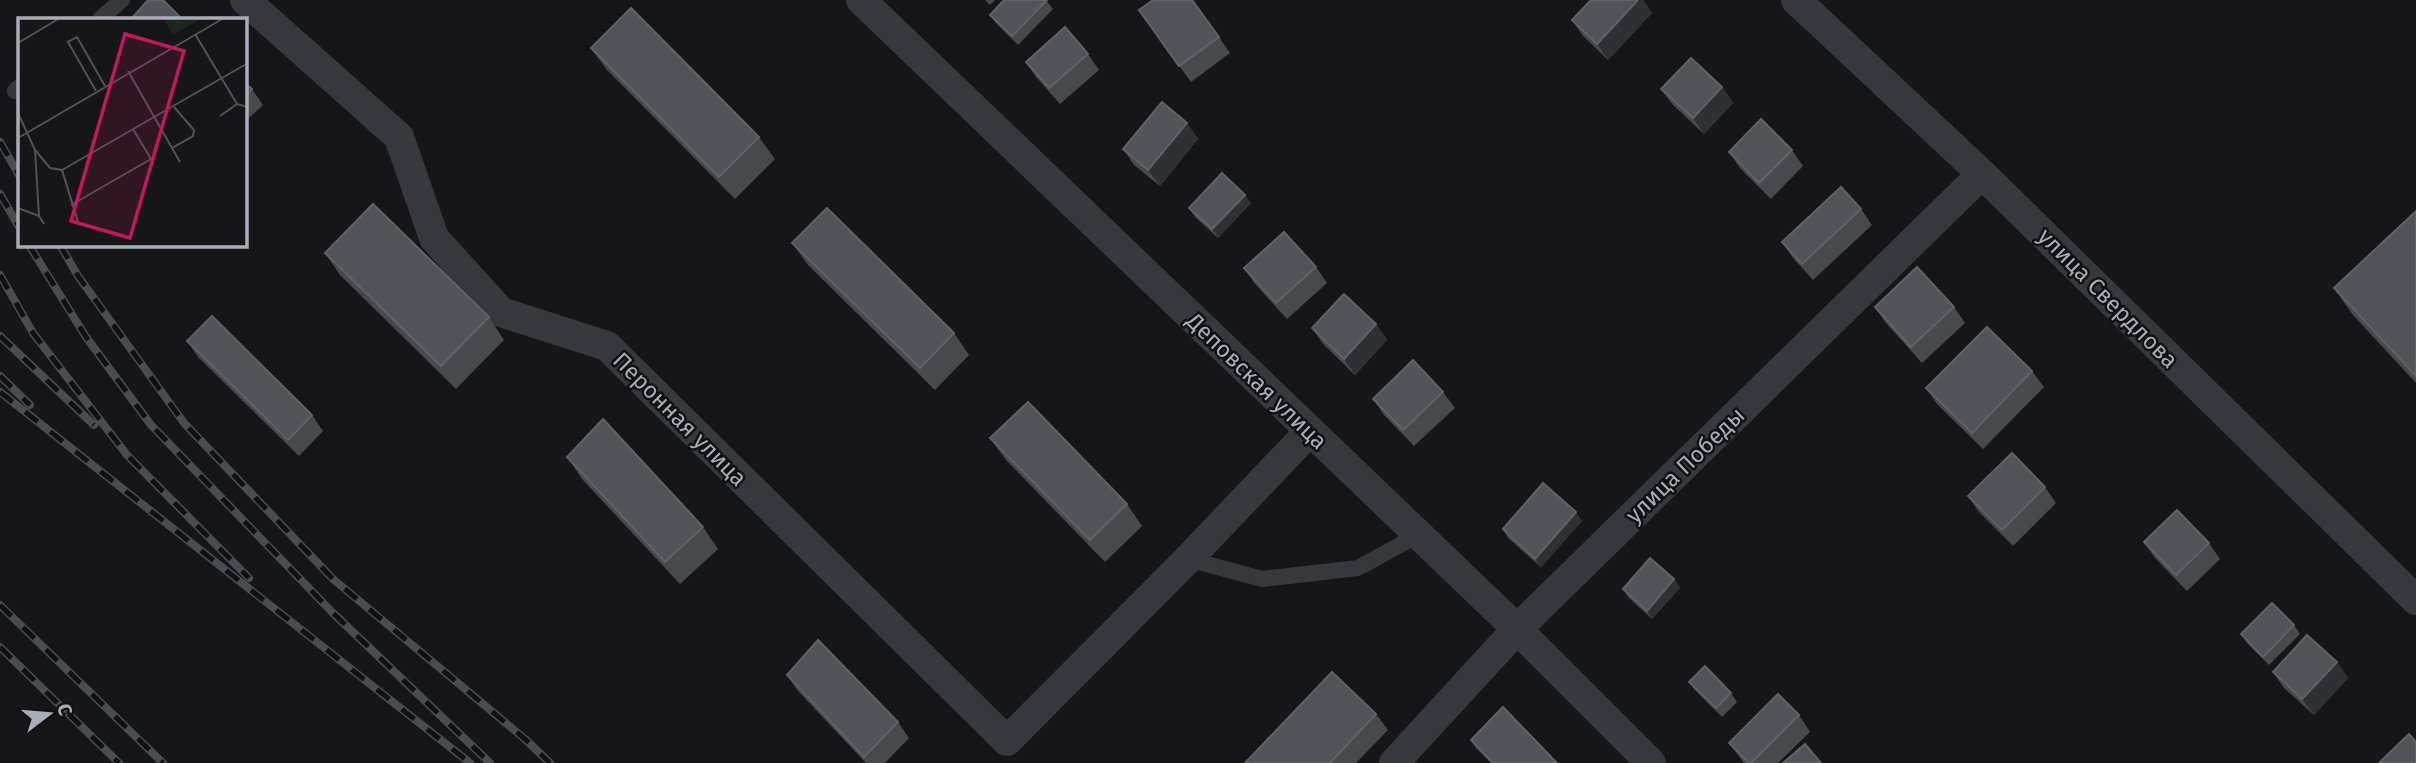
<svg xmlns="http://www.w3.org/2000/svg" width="2416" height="763" font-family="'Fira Sans',sans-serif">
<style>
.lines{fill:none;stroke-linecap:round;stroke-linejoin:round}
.service{stroke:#37383d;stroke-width:16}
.minor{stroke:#37383d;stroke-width:30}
.rail-casing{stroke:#4a4c52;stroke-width:8}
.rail{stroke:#111113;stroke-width:5;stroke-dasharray:16;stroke-linecap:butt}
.wall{fill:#47494d}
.shaded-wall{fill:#2f3033}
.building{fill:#525359;stroke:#5f6168;stroke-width:2}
.labels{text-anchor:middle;stroke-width:5;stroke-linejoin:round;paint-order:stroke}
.street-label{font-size:23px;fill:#a8adb8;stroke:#111113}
.inset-road{fill:none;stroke:#505258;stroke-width:2}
.view{fill:#c2185b;fill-opacity:0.15;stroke:#c2185b;stroke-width:3.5}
.inset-edge{fill:none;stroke:#a8adb8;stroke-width:3.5}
</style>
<rect width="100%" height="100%" fill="#161618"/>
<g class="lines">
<!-- service -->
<path class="service" d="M100 19 122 0
M15 91 19 87
M1188 559 1262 579 1358 568 1418 535"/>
<!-- minor -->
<path class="minor" d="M245 0 399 137 434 238 501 312 607 346 1007 741 1188 559 1309 432
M861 0 1517 629 1651 763
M1796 0 1982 174 2416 600
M1394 763 1517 629 1982 174"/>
<defs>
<path id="rail" d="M0 142 19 175
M0 194 19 227
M29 245 86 337 151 425 333 613 490 763
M60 245 78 276 184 423 333 579 525 739 550 763
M0 275 33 333 127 455 249 578
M0 336 94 425
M0 376 30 405
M0 392 470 763
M0 605 163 763
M0 647 119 763"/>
</defs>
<!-- rail casing -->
<use href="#rail" class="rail-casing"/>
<!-- rail -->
<use href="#rail" class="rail"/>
</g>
<!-- wall -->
<path class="wall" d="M985 0H995L990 5Z
M1046 0 1053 9 1018 45 996 23 990 15Z
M1591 0H1643L1652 13 1608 60 1583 36 1572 20Z
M1139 10 1219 37 1230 53 1191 82Z
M591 48 759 137 775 159 735 199 607 70Z
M1088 54 1099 70 1060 104 1037 78 1026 62Z
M245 83 252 89 263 105 245 122Z
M1722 87 1733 103 1704 134 1673 105 1661 89Z
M1187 123 1198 139 1160 186 1134 165 1123 149Z
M1792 150 1803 166 1771 199 1740 168 1729 152Z
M1251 203 1218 238 1195 217 1189 208Z
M1861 209 1872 225 1813 280 1793 258 1782 242Z
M2416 211V383L2352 314 2334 288Z
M792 243 954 333 969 355 935 390 808 265Z
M325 253 489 317 504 340 456 389 340 275Z
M1316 267 1327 283 1287 319 1255 284 1244 268Z
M1875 307H1954L1965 323 1922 363 1886 323Z
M1376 324 1387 340 1355 375 1323 344 1312 328Z
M187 341 312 415 323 431 299 456 198 357Z
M2032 371 2044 387 1983 449 1937 404 1926 388Z
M1443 392 1455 408 1414 446 1384 415 1373 399Z
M990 438 1127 504 1142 526 1105 562 1006 460Z
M567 457 703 527 718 549 680 584 582 479Z
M2045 487 2056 503 2013 546 1979 512 1968 496Z
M1582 521 1541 567 1508 538 1503 529Z
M2144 542 2209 543 2220 559 2187 591 2155 558Z
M1674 579 1680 588 1652 619 1629 598 1623 589Z
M2294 625 2300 634 2269 665 2247 643 2241 634Z
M2337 662 2348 678 2314 715 2284 688 2273 672Z
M787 675 898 722 909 738 885 763H866L798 691Z
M1689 682 1731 693 1737 702 1722 717 1695 690Z
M1376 714 1388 730 1356 763H1245Z
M1799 715 1810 732 1778 763H1744L1729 743Z
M1471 740 1557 763H1491L1476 748Z"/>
<!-- shaded-wall -->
<path class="shaded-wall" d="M1638 0H1643L1652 13 1608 60 1597 44Z
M1722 87 1733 103 1704 134 1693 118Z
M1187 123 1198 139 1160 186 1148 170Z
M1245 195 1251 203 1218 238 1212 229Z
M1376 324 1387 340 1355 375 1344 359Z
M1576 512 1582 521 1541 567 1535 559Z
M1674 579 1680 588 1652 619 1647 611Z
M2337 662 2348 678 2314 715 2302 699Z"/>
<!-- building -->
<path class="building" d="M148 0H163L182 19H131Z
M1004 0H1047L1012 36 990 15Z
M1153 0H1192L1219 37 1179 66 1139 10Z
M1591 0H1638L1597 44 1572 20Z
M631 8 759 137 719 177 591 48Z
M1065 27 1088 54 1049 88 1026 62Z
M1691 58 1722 87 1693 118 1661 89Z
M245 83 252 89 245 96Z
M1162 102 1187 123 1148 170 1123 149Z
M1761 119 1792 150 1759 183 1729 152Z
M1222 173 1245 195 1212 229 1189 208Z
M1841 187 1861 209 1802 264 1782 242Z
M373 204 489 317 441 366 325 253Z
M827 208 954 333 920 368 792 243Z
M2416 211V376L2334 288Z
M1284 232 1316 267 1276 303 1244 268Z
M1917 267 1954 307 1911 347 1875 307Z
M1344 294 1376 324 1344 359 1312 328Z
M212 316 312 415 288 440 187 341Z
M1987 327 2032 371 1972 433 1926 388Z
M1413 360 1443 392 1403 430 1373 399Z
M1028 402 1127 504 1090 540 990 438Z
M603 419 703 527 665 562 567 457Z
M2012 453 2045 487 2002 530 1968 496Z
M1543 483 1576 512 1535 559 1503 529Z
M2177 510 2209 543 2176 575 2144 542Z
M1650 558 1674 579 1647 611 1623 589Z
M2272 603 2294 625 2263 657 2241 634Z
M2307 635 2337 662 2302 699 2273 672Z
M818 640 898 722 864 757 787 675Z
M1705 666 1731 693 1716 708 1689 682Z
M1332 672 1376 714 1330 763H1245Z
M1778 694 1799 715 1751 763H1749L1729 743Z
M1503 707 1557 763H1493L1471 740Z
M2409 734 2416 742V763H2379Z
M1805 744 1821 763H1783Z"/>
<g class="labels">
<!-- street labels -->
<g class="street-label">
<text transform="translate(2108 298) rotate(45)" y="8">улица Свердлова</text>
<text transform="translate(1257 381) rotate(44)" y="8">Деповская улица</text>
<text transform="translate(680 419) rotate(45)" y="8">Перонная улица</text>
<text transform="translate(1685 465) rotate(-44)" y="8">улица Победы</text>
</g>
</g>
<!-- overview -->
<g transform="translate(18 18)">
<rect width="229" height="229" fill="#161618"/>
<path d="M146 0H180L181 2 155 17Z" fill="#1e261f"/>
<path class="inset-road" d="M177 16 219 86M0 25 42 0M110 53 162 144M78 73 50 24 59 19 87 68M0 95 17 132 32 150 44 152 60 204M202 98 219 86 230 89M0 120 206 0M154 130 175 118 176 112 156 89M17 132 21 198 26 206M44 152 230 45M53 187 133 141 115 111M0 190 21 198"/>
<path class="view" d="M107 16 166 33 112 220 53 203Z"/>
<rect width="229" height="229" class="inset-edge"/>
</g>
<!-- north arrow -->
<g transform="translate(49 714) rotate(74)" stroke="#111113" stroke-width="5" paint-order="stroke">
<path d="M0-5L12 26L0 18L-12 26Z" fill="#a8adb8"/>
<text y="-10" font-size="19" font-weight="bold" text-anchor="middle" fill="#a8adb8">С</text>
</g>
</svg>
